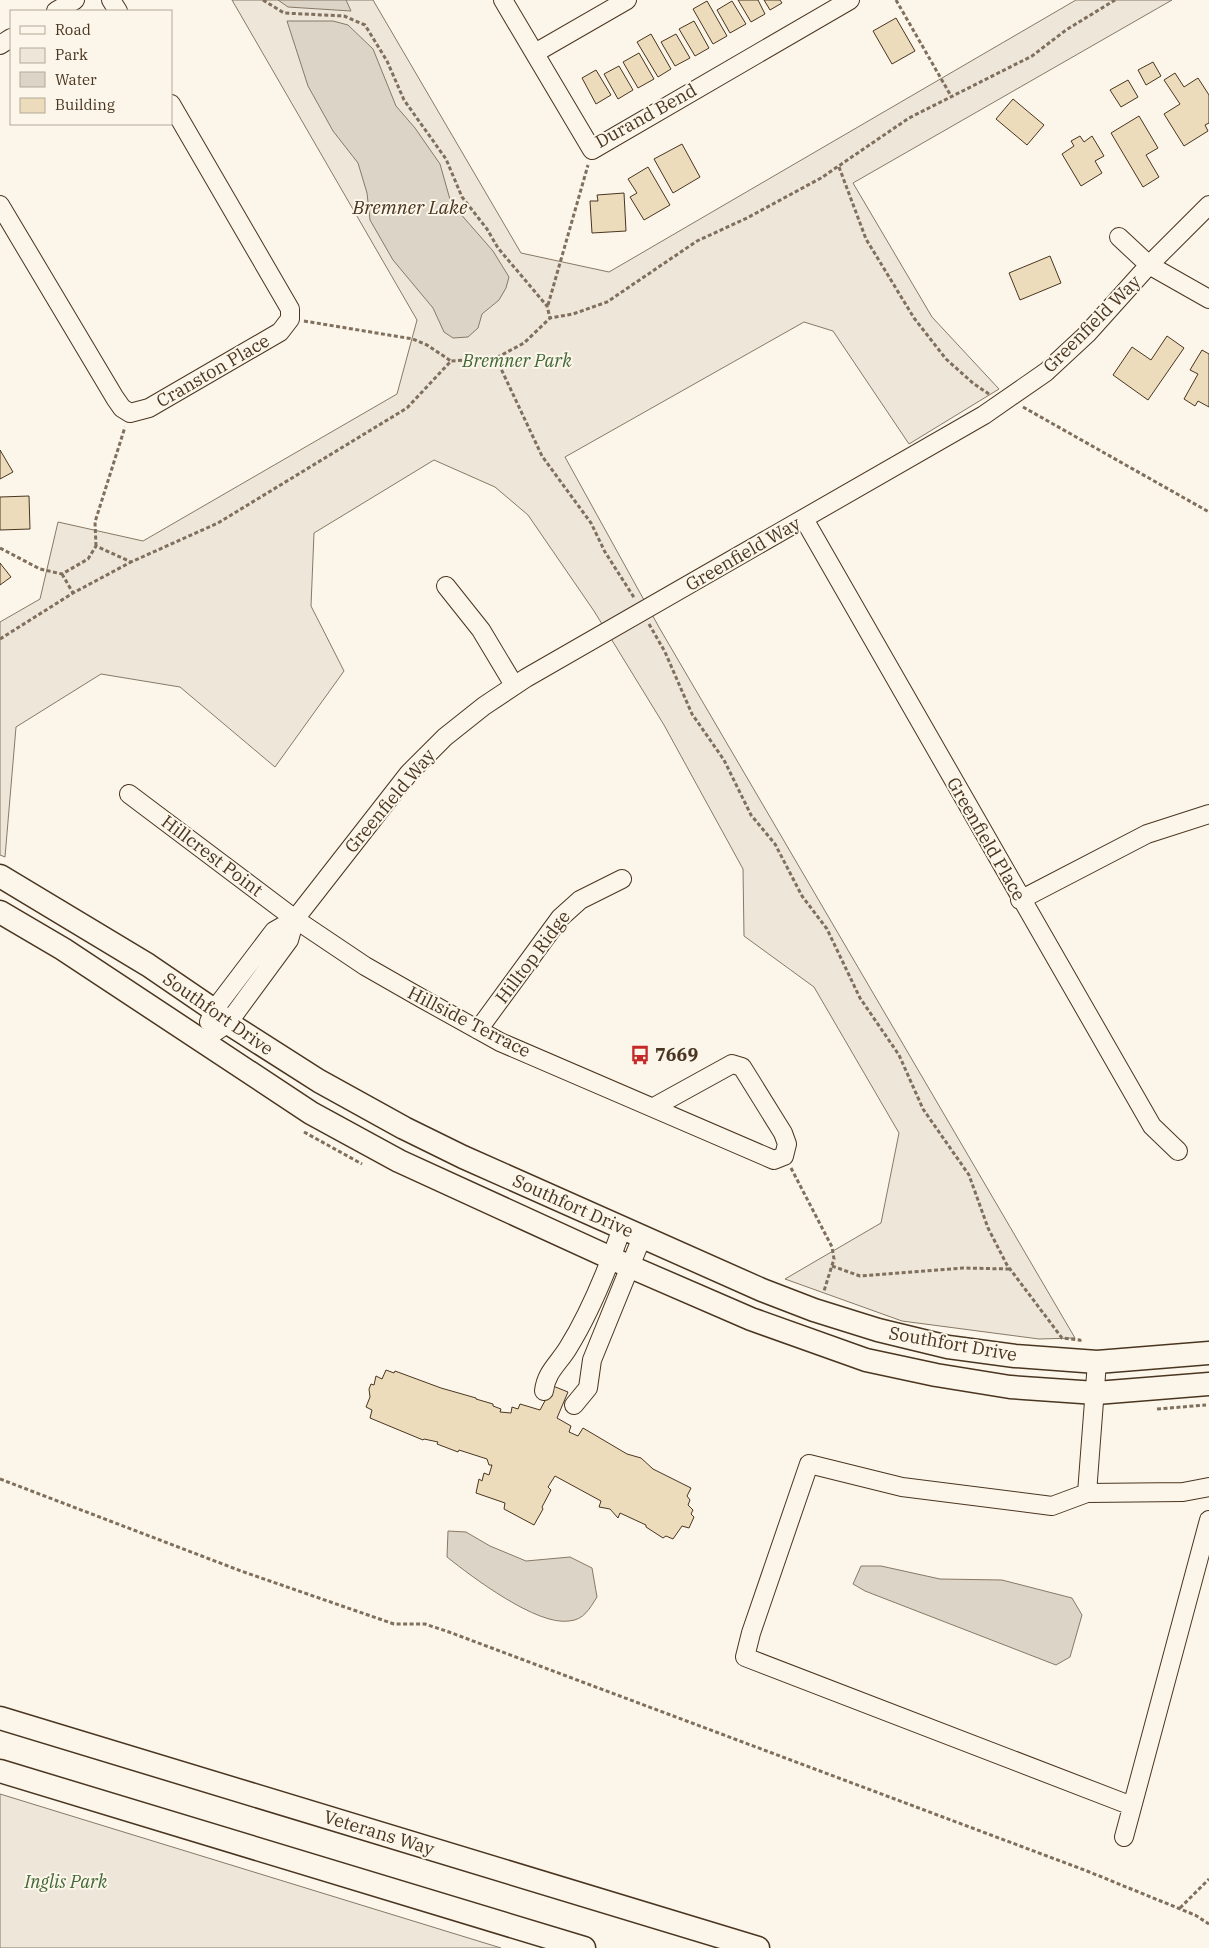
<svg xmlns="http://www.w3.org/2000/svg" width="1209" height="1948" font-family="'IBM Plex Serif',serif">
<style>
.green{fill:#ede6d9;stroke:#887966}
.water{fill:#dcd4c6;stroke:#887966}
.building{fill:#ecdcbc;stroke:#4a3520}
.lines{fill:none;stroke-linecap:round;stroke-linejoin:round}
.minor-casing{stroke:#4a3520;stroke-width:20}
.major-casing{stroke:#4a3520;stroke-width:25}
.path{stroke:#7f6f5c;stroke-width:3;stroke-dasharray:4 2.5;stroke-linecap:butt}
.minor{stroke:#fbf6e9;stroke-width:18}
.major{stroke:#fbf6e9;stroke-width:22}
.labels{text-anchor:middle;stroke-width:4;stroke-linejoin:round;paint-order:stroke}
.street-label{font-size:18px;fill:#4a3520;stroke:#fbf6e9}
.park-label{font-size:18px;font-style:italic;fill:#436837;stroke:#fbf6e9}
.poi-label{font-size:18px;font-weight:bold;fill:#4a3520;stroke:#fbf6e9;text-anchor:start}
.water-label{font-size:19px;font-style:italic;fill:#4a3520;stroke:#fbf6e9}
</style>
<rect width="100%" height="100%" fill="#fbf6e9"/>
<!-- green -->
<path class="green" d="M232 0H373L521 253 609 272 1076 0H1172L853 183 932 317 999 389 909 444 833 331 804 322 565 457 660 629 1075 1338 1039 1339 902 1321 785 1279 881 1223 899 1133 814 987 744 936 743 869 664 725 594 611 528 515 495 487 434 460 314 533 311 606 344 671 275 767 180 687 101 674 16 727 5 857 0 855V622L40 599 58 522 143 541 397 394 417 320Z
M0 1794 501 1948H0Z"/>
<!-- water -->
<path class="water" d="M278 0H346L351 11 288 7Z
M287 21H333L348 25 373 49 396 106 415 128 440 164 451 203 493 251 509 277 506 288 499 300 482 314 478 328 468 337 453 338 444 332 433 308 393 260 370 220 367 193 358 163 333 131 308 86Z
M448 1531 466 1532 490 1546 526 1561 570 1557 592 1568 597 1597C590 1608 584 1620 569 1621 537 1626 472 1577 447 1557Z
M861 1566H881L940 1579 1002 1580 1072 1598 1082 1615 1070 1657 1056 1665 865 1591 853 1584Z"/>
<!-- building -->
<path class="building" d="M738 0H758L765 14 751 22Z
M764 0H780L782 3 770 10Z
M707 1 727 36 713 44 693 9Z
M732 1 746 24 730 33 717 10Z
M896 18 915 51 892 64 873 31Z
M694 21 709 48 695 56 679 29Z
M651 34 671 69 658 77 637 42Z
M676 34 690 58 675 66 661 42Z
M639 53 654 79 638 88 623 62Z
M1153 62 1161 76 1146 85 1138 70Z
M619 66 633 90 618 99 604 74Z
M596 70 611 95 596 104 582 78Z
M1175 73 1184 87 1198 78 1209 95V123L1205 125 1208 131 1184 146 1164 114 1180 104 1164 80Z
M1128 80 1138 97 1121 107 1110 90Z
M1013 99 1044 125 1027 145 996 119Z
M1139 116 1158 148 1146 155 1159 177 1143 187 1111 133Z
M1080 136 1084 142 1092 136 1104 156 1095 161 1102 173 1081 186 1062 154 1074 146 1071 141Z
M682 144 700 177 673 193 654 159Z
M648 167 670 205 644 220 630 197 637 193 628 179Z
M624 193 626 231 592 233 590 201H598L597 195Z
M1050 256 1061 283 1020 300 1009 273Z
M1167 336 1184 348 1148 400 1113 375 1132 347 1151 360Z
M1202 350 1209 354V407L1198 401 1195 406 1184 399 1198 374 1190 370Z
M0 450 13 472 0 479Z
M29 496 30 529 0 530V497Z
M0 563 11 577 0 585Z
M386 1370 394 1373 395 1371 441 1388 476 1398V1399L493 1404V1406L501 1409 500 1412 511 1413 512 1407 518 1409 520 1404 540 1410 553 1386 568 1392 557 1418 571 1426 569 1432 578 1436 583 1428 627 1454 641 1458 653 1469 691 1488 687 1496 690 1500 688 1505 693 1510 691 1514 694 1517 689 1528 682 1526 673 1539 666 1536 663 1538 646 1527V1525L620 1513 618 1518 610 1509 599 1507 601 1501 555 1476 548 1487 551 1490 542 1507 543 1509 534 1525 504 1509 505 1503 476 1493 479 1479 482 1481 484 1473 489 1475 492 1465H489L487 1459 459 1450 458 1452 437 1444 438 1442 424 1439 423 1440 370 1418 372 1410 366 1407 370 1397 369 1389 371 1384 374 1385 376 1376 382 1379Z"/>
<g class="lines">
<defs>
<path id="minor" d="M111 0 118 11
M503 0 592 150 850 0
M56 11 75 0
M0 45 11 38
M535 53 627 0
M0 205 115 398 122 408 130 413 149 408 280 332 290 319V309L171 104
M1119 237 1149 265 1209 299
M804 519 1152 1126 1178 1151
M446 586 481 630 514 685
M129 794 295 919 365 966 421 998 500 1042 774 1160 784 1156 787 1144 783 1133 742 1067 732 1064 654 1107
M1020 900 1147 834 1209 814
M209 1022 214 1010 274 931 295 919
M478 1030 560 918 580 900 622 879
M202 1041 228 1023 289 940 295 919 409 773 445 737 484 706 526 678 984 415 1046 372 1087 334 1149 265 1209 205
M544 1391C546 1372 559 1363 568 1348 591 1311 608 1268 622 1228
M574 1405 588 1388 592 1360 642 1237
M1087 1493 1097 1362
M1132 1806 745 1657 751 1633 809 1464 902 1487 1052 1506 1087 1493 1183 1492 1209 1487
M1124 1837 1209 1520"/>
<path id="major" d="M0 876 148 965 214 1010 228 1023 319 1081 404 1128 463 1157 762 1290 814 1310 878 1330 948 1347 1015 1356 1097 1362 1209 1353
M0 912 63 949 311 1113 399 1161 624 1264 751 1319 866 1360 936 1375 1010 1387 1096 1393 1209 1384
M0 1718 758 1948
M0 1771 584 1948"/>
</defs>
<!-- minor casing -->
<use href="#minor" class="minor-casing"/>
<!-- major casing -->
<use href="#major" class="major-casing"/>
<!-- path -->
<path class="path" d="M263 0 284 13 344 16 365 25 387 61 404 100 446 159 462 197 487 229 498 248 547 306 550 318
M896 0 951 96
M839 167 866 239 914 318 946 359 974 384 989 394
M548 305 588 165
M304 321 413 339 427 345 451 361
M496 358 542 456 591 523 605 552 635 599
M1023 407 1209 512
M96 546 95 522 125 427
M0 548 40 569 62 574 88 559 96 546 131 562 218 523 407 408 451 361 496 358 524 343 550 318 573 314 607 302 697 241 747 218 821 178 909 118 1032 56 1066 30 1115 0
M62 574 73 593
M649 624 665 652 692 714 724 760 751 815 775 844 802 896 827 929 860 998 899 1055 923 1109 969 1175 988 1228 1007 1265 1062 1338 1080 1340V1343
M0 639 73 593 131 562
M304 1132 362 1164
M791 1168 832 1247 834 1259 824 1291
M832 1266 860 1276 963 1268 1010 1269
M1157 1409 1206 1405
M0 1479 241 1571 394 1624H425L449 1632 1087 1871 1195 1915 1209 1924
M1180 1908 1209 1879"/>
<!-- minor -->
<use href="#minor" class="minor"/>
<!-- major -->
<use href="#major" class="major"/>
</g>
<!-- icons -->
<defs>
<symbol id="bus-bare" viewBox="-9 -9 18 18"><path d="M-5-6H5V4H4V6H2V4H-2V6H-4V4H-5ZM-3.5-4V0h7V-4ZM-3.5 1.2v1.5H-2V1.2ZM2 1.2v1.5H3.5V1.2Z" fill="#c62828" stroke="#fbf6e9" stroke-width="2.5" paint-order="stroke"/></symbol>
</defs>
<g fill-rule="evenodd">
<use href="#bus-bare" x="626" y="1041" width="28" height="28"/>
</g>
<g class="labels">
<!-- street labels -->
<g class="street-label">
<text transform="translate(646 116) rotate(-29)" y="6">Durand Bend</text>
<text transform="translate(1092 324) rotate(-45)" y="6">Greenfield Way</text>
<text transform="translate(213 371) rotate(-30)" y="6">Cranston Place</text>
<text transform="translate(743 554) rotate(-30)" y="6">Greenfield Way</text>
<text transform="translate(390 801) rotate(-50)" y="6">Greenfield Way</text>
<text transform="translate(986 839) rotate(60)" y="6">Greenfield Place</text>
<text transform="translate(212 856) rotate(37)" y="6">Hillcrest Point</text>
<text transform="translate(533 957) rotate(-53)" y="6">Hilltop Ridge</text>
<text transform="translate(218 1014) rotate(35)" y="6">Southfort Drive</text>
<text transform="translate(469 1022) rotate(27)" y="6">Hillside Terrace</text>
<text transform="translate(573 1206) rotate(24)" y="6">Southfort Drive</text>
<text transform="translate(953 1344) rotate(10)" y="6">Southfort Drive</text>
<text transform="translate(379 1833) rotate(17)" y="6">Veterans Way</text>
</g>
<!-- park labels -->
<g class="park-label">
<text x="517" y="367">Bremner Park</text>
<text x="66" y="1888">Inglis Park</text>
</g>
<!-- poi labels -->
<g class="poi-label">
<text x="655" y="1061">7669</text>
</g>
<!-- water labels -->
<g class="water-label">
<text x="410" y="214">Bremner Lake</text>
</g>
</g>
<!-- legend -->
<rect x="10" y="10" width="162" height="115" fill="#fbf6e9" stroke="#b4a999"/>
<rect x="20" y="26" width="25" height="8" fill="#fbf6e9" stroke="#b4a999"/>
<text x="55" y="35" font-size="15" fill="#4a3520">Road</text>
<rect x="20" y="48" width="25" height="15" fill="#ede6d9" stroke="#b4a999"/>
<text x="55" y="60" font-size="15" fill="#4a3520">Park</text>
<rect x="20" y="72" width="25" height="15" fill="#dcd4c6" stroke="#b4a999"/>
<text x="55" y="85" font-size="15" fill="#4a3520">Water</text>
<rect x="20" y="98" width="25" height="15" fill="#ecdcbc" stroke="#b4a999"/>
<text x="55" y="110" font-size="15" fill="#4a3520">Building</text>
</svg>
